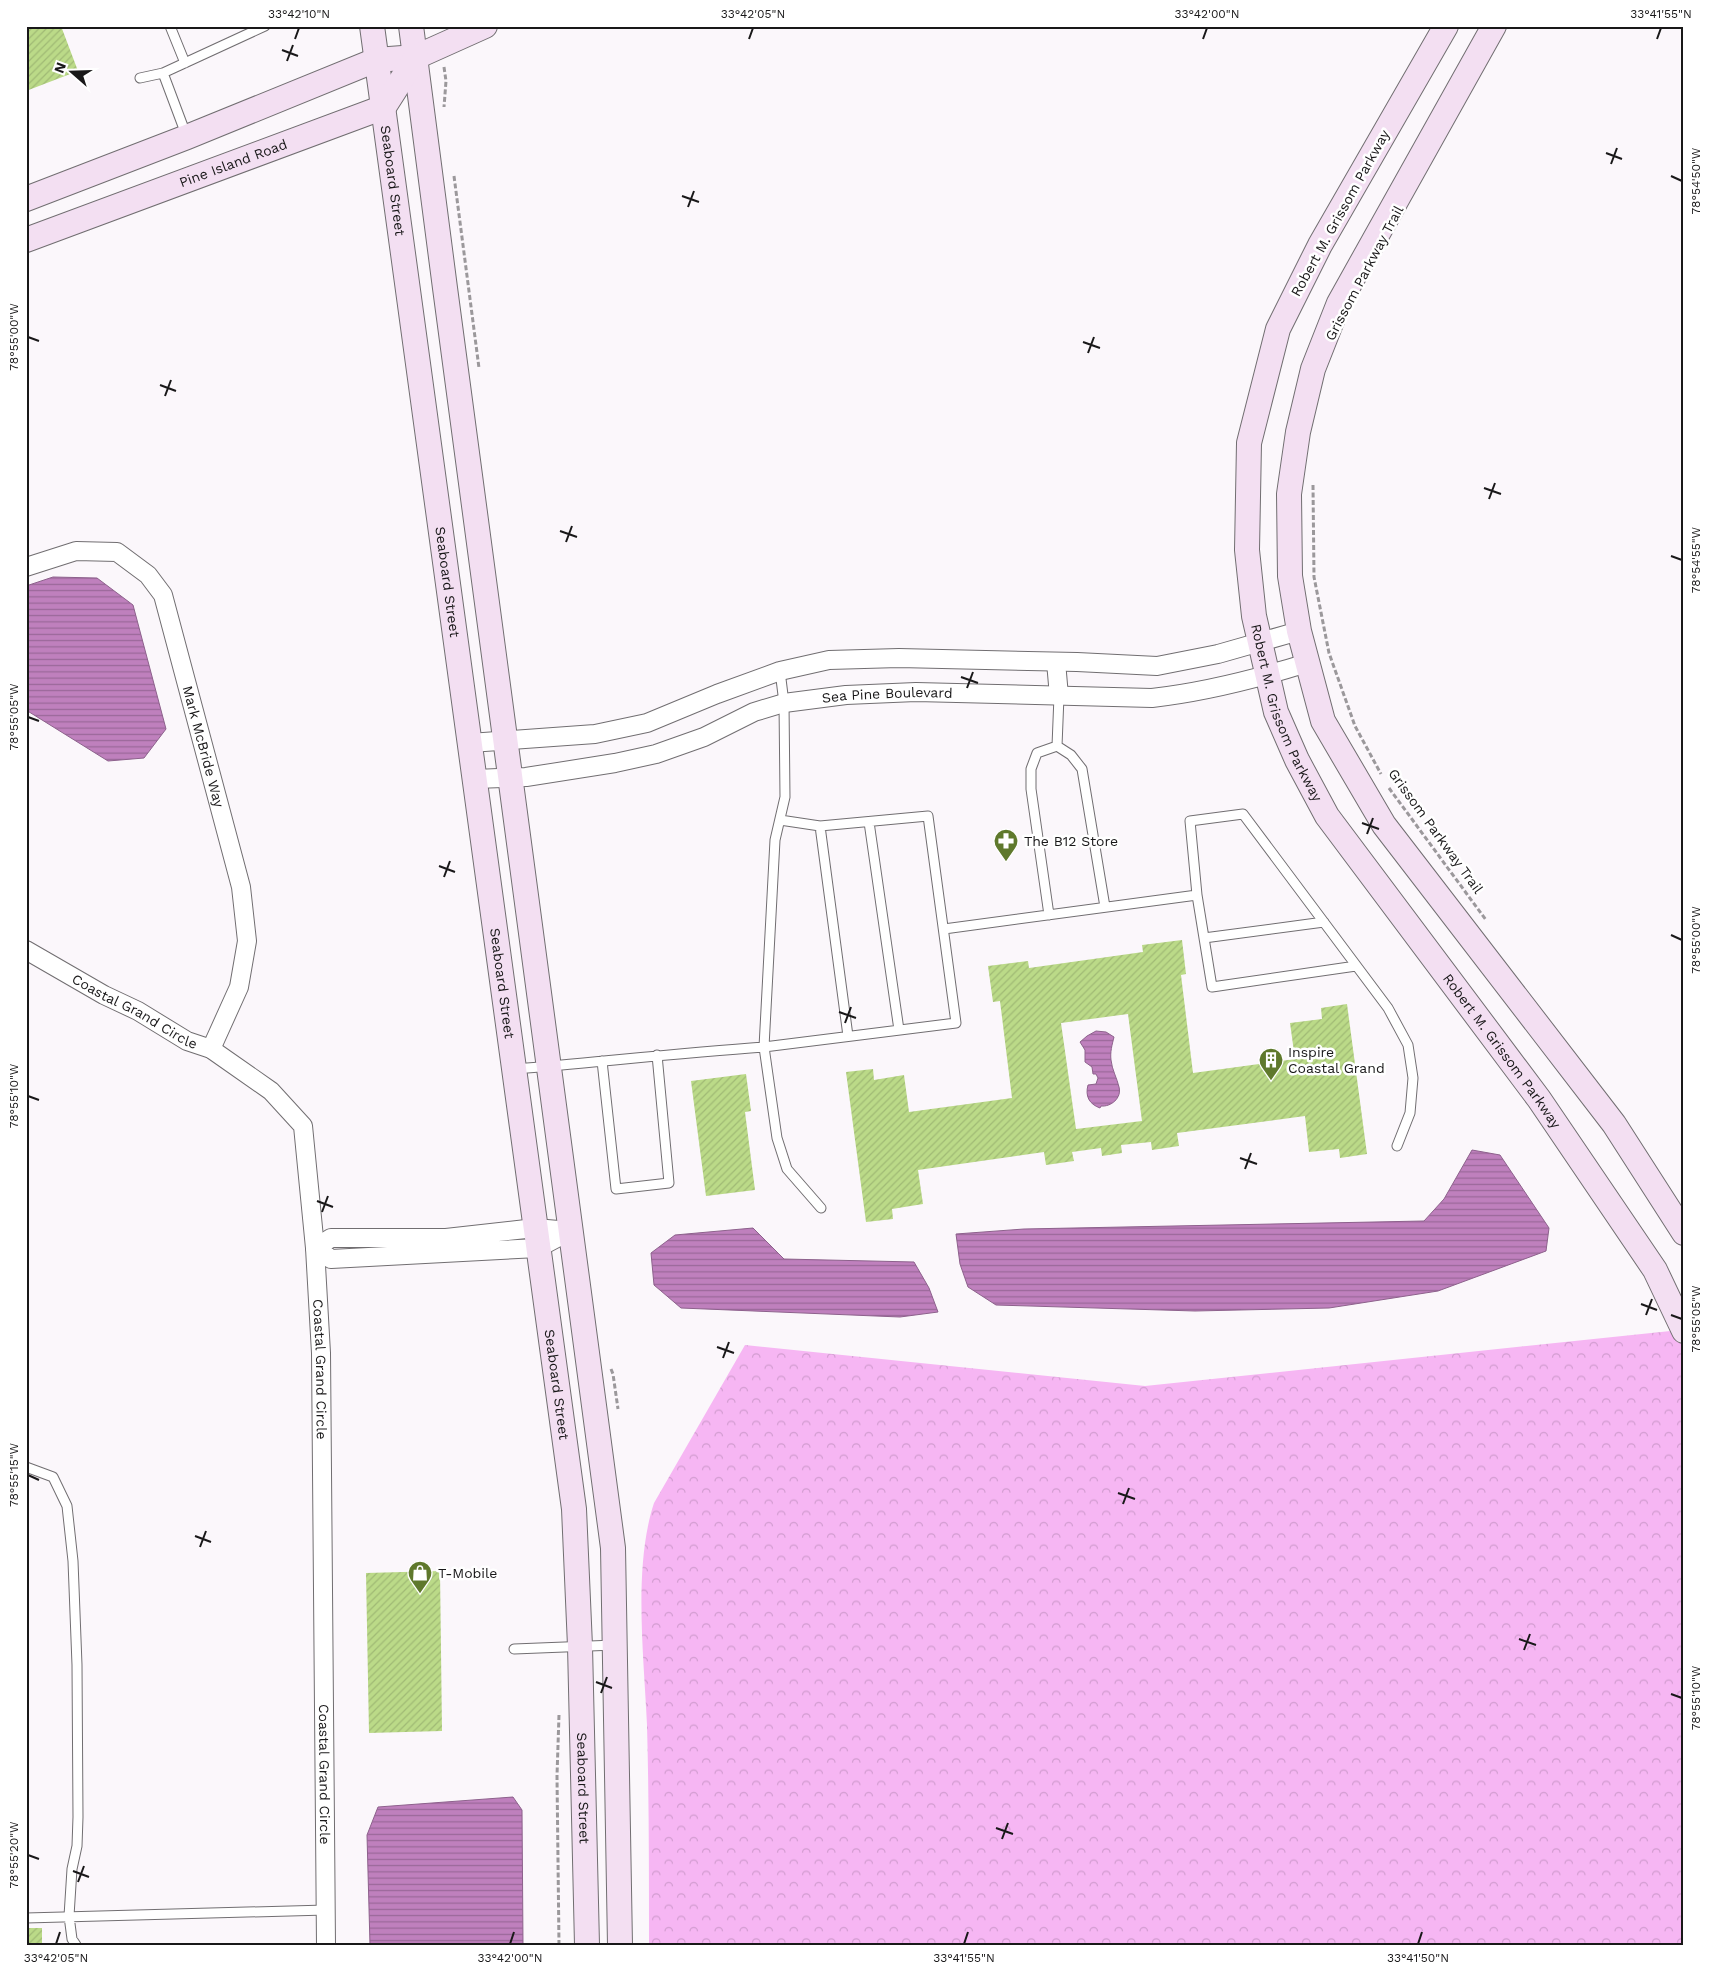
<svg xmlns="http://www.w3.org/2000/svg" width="1710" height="1971" font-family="'Work Sans',sans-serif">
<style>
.forest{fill:url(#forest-crowns)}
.water{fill:url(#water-rules);stroke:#8d618c}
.building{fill:url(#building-hatch);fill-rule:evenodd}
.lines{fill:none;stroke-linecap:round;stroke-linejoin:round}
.lane-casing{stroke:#716e71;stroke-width:11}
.street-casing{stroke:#716e71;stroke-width:20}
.secondary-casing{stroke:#716e71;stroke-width:26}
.path{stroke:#9b989b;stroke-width:3;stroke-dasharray:5 2.5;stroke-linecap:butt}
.lane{stroke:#fff;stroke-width:9}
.street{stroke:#fff;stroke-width:18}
.secondary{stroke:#f3dff2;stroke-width:24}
.ticks{fill:none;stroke:#191819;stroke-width:2}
.labels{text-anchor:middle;stroke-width:5;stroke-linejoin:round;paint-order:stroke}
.street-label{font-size:14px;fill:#191819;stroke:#fff}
.poi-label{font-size:14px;fill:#191819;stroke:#fff;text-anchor:start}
.neatline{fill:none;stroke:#191819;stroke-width:2}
.ticks-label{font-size:12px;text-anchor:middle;fill:#191819}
</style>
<defs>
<pattern id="forest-crowns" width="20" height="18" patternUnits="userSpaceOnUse" patternTransform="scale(1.25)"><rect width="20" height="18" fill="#f6b6f3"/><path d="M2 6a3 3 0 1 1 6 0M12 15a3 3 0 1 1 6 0" fill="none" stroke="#d29cd0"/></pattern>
<pattern id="water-rules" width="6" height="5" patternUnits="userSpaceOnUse" patternTransform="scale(1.25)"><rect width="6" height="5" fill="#bf80bd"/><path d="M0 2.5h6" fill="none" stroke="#9a6899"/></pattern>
<pattern id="building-hatch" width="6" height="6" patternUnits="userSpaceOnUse" patternTransform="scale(1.25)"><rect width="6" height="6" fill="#bbda88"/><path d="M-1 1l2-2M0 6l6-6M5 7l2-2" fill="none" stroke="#a0ba75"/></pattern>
</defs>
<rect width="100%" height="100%" fill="#fbf7fb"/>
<!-- forest -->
<path class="forest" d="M1680 1330 1684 1340V1945H649C649 1872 649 1798 647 1725 644 1657 633 1567 654 1503L745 1345 1145 1386Z"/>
<!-- water -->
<path class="water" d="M53 577 97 578 133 605 166 729 144 758 108 761 26 710V586Z
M1096 1031 1106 1032 1114 1037C1112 1045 1110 1052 1111 1060 1112 1070 1117 1078 1119 1087 1122 1098 1111 1107 1101 1106L1100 1108C1089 1104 1085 1096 1088 1085L1096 1084 1098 1078 1096 1074H1093L1092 1067 1085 1062V1050L1080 1042 1087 1036Z
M1472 1150 1500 1155 1549 1228 1546 1251 1438 1291 1329 1308 1195 1311 996 1305 968 1287 960 1264 956 1234 1024 1229 1424 1221 1444 1199Z
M753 1228 784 1259 914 1262 929 1288 938 1312 900 1317 681 1308 654 1285 651 1253 675 1235Z
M513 1797 522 1810 523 1945H370L367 1835 378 1807Z"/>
<!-- building -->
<path class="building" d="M26 26H61L78 71 26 91Z
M1182 940 1186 974 1181 975 1193 1073 1295 1059 1290 1023 1322 1019 1321 1008 1347 1004 1367 1154 1340 1158 1339 1149 1309 1152 1305 1116 1177 1133 1179 1146 1152 1150 1151 1142 1121 1145 1122 1153 1102 1156 1101 1148 1072 1152 1074 1161 1046 1165 1044 1152 918 1170 923 1204 892 1209 893 1219 866 1222 846 1072 873 1069 874 1080 904 1075 909 1112 1012 1098 1000 1001 993 1002 988 966 1028 961 1029 968 1143 952 1142 945ZM1128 1014 1142 1121 1076 1129 1061 1023Z
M746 1074 751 1111 745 1112 755 1190 706 1196 691 1081Z
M440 1571 442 1731 369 1733 366 1573Z
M26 1928H42V1945H26Z"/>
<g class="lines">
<defs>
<path id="lane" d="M170 26 185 63
M140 78 163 73
M187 137 163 73 265 26
M1057 746 1071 755 1082 769 1105 907
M1057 746 1059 696
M780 820 820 826
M869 822 899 1030
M1197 895 1212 987 1356 966
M1049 915 1031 789V769L1037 753 1057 746
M944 929 1197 895 1190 821 1243 814 1388 1008 1408 1045 1413 1078 1410 1113 1397 1146
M1204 938 1324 922
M602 1061 616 1189 669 1183 657 1055
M515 1069C598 1062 681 1053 764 1047L775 840 785 797 784 703 780 671
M821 1208 787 1169 777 1138 764 1047 956 1023 928 816 820 826 848 1036
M26 1467 53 1477 67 1506 73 1561 77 1665 78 1817 77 1846 72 1869 69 1916 72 1939 76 1945
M514 1649 615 1645
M26 1918 326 1910"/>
<g id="street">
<path id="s1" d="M26 567 76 551 117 552 148 575 163 595 241 887 247 941 239 987 211 1049"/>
<path d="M1056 662 1059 696"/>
<path d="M470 743 595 734 647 723 717 694 780 671 829 660 899 658 1077 662 1157 666 1218 654 1299 631"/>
<path id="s2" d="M475 779 526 777 615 763 656 754 704 737 754 712 784 703 846 695 916 692 1152 698C1205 692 1256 679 1307 663"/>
<path id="s3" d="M26 950 104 995 138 1011 187 1041 211 1049 271 1091 303 1126 315 1248 321 1353 326 1945"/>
<path d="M535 1228 570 1231 538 1248 331 1259 315 1248 331 1238H446Z"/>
</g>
<g id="secondary">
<path id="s4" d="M372 26 574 1509 580 1646 587 1945"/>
<path d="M411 26 445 288 613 1548 620 1945"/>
<path id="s5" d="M1446 26 1320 245 1278 329 1249 443 1247 550 1254 616 1276 712 1297 760 1327 816 1539 1099 1655 1270 1684 1331"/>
<path d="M1494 26 1339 303 1313 369 1298 432 1289 494 1290 576 1299 631 1323 721 1384 825 1614 1124 1684 1233"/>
<path d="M26 199 187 137 376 60 416 57 485 26"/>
<path id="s6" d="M26 240 384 107 416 57"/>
</g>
</defs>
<!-- lane casing -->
<use href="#lane" class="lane-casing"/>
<!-- street casing -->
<use href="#street" class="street-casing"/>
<!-- secondary casing -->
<use href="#secondary" class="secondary-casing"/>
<!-- path -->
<path class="path" d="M444 67 446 81 444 107
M454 176 479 368
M1313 485 1314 577 1329 653 1355 726 1381 774
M1389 788 1486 920
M611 1369 613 1374 618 1409
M559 1945 557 1776 559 1715"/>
<!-- lane -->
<use href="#lane" class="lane"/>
<!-- street -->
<use href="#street" class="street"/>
<!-- secondary -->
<use href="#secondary" class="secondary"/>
</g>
<!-- ticks -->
<path class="ticks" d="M295 39 299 28M749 39 753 28M1203 39 1207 28M1657 39 1661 28M282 50 298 56M287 61 293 45M1606 153 1622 159M1611 164 1617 148M1671 176 1682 181M682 196 699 202M688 207 694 191M28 337 39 341M1083 342 1100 348M1088 353 1094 337M160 385 176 391M165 396 171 380M1484 488 1501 494M1489 499 1495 483M560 531 577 537M566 542 572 526M1671 556 1682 560M961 677 978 683M967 688 973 672M28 717 39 721M1362 823 1379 829M1367 834 1373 818M439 866 455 872M444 877 450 861M1671 935 1682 940M839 1012 856 1018M845 1023 851 1007M28 1096 39 1100M1240 1158 1257 1164M1245 1169 1251 1153M317 1201 333 1207M322 1212 328 1196M1641 1304 1657 1310M1646 1315 1652 1299M1671 1315 1682 1319M717 1347 734 1353M723 1358 729 1342M28 1475 39 1480M1118 1493 1135 1499M1123 1504 1129 1488M195 1536 211 1542M200 1547 206 1531M1519 1639 1536 1645M1524 1650 1530 1634M596 1682 612 1688M601 1693 607 1677M1671 1694 1682 1698M996 1828 1013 1834M1002 1839 1008 1823M28 1855 39 1859M73 1871 89 1877M78 1882 84 1866M56 1944 60 1932M510 1944 514 1932M964 1944 968 1932M1418 1944 1422 1932"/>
<!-- icons -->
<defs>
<symbol id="pharmacy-pin" viewBox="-11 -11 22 30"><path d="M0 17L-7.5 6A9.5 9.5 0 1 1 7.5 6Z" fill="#5f792c" stroke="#fff"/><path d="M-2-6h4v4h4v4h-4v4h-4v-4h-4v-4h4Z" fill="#fff"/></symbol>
<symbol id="building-pin" viewBox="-11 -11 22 30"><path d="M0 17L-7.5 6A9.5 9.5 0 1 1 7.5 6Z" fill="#5f792c" stroke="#fff"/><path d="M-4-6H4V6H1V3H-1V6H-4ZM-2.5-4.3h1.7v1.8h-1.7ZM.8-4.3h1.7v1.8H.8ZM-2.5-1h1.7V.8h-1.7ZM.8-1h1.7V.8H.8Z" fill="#fff"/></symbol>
<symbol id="shop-pin" viewBox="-11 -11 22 30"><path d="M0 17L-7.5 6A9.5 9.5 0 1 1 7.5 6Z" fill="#5f792c" stroke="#fff"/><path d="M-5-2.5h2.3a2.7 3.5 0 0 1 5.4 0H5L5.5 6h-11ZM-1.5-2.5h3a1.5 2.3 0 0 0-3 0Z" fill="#fff"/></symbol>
</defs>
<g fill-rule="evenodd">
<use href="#pharmacy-pin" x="992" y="827" width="28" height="38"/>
<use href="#building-pin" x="1257" y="1046" width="28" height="38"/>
<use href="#shop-pin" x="406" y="1559" width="28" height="38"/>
</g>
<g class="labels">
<!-- street labels -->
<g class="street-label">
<text dy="5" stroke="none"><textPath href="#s6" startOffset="221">Pine Island Road</textPath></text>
<text dy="5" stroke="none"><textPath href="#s4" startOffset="156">Seaboard Street</textPath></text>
<text transform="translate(1340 213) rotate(-61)" y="5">Robert M. Grissom Parkway</text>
<text transform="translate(1364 273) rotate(-62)" y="5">Grissom Parkway Trail</text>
<text dy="5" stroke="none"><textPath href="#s4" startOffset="561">Seaboard Street</textPath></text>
<text dy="5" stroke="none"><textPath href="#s2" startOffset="425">Sea Pine Boulevard</textPath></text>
<text dy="5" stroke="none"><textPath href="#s5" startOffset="740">Robert M. Grissom Parkway</textPath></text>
<text dy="5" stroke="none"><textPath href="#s1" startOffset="314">Mark McBride Way</textPath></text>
<text transform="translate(1436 831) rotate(54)" y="5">Grissom Parkway Trail</text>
<text dy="5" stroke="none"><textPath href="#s4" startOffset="966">Seaboard Street</textPath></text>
<text dy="5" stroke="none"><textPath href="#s3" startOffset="125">Coastal Grand Circle</textPath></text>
<text dy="5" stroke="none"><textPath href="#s5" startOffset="1145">Robert M. Grissom Parkway</textPath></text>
<text dy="5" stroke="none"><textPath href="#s3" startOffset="575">Coastal Grand Circle</textPath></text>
<text dy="5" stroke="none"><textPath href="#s4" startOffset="1371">Seaboard Street</textPath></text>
<text dy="5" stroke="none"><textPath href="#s3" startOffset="980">Coastal Grand Circle</textPath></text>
<text dy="5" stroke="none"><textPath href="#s4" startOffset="1776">Seaboard Street</textPath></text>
</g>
<!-- poi labels -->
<g class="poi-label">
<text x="1024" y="846">The B12 Store</text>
<text x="1288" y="1057">Inspire<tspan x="1288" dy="16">Coastal Grand</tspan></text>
<text x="438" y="1578">T-Mobile</text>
</g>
</g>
<!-- border -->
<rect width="1710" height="1971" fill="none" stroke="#ffffff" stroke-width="55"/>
<!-- north arrow -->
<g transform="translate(72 72) rotate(290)" stroke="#ffffff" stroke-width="4" paint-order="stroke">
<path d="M0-4L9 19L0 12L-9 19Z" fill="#191819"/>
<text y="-8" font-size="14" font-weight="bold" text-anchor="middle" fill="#191819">N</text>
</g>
<rect x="28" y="28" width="1654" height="1916" class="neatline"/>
<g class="ticks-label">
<text x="299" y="18">33°42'10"N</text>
<text x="753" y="18">33°42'05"N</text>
<text x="1207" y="18">33°42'00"N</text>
<text x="1661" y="18">33°41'55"N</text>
<text transform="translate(1696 181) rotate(-90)" y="4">78°54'50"W</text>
<text transform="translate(14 337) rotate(-90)" y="4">78°55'00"W</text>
<text transform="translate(1696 560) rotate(-90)" y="4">78°54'55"W</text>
<text transform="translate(14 717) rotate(-90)" y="4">78°55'05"W</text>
<text transform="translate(1696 940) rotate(-90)" y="4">78°55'00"W</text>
<text transform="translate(14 1096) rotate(-90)" y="4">78°55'10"W</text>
<text transform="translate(1696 1319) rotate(-90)" y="4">78°55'05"W</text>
<text transform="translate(14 1475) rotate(-90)" y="4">78°55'15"W</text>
<text transform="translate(1696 1698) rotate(-90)" y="4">78°55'10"W</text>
<text transform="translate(14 1855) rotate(-90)" y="4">78°55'20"W</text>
<text x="56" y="1962">33°42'05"N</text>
<text x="510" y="1962">33°42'00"N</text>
<text x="964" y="1962">33°41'55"N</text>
<text x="1418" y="1962">33°41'50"N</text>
</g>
</svg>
